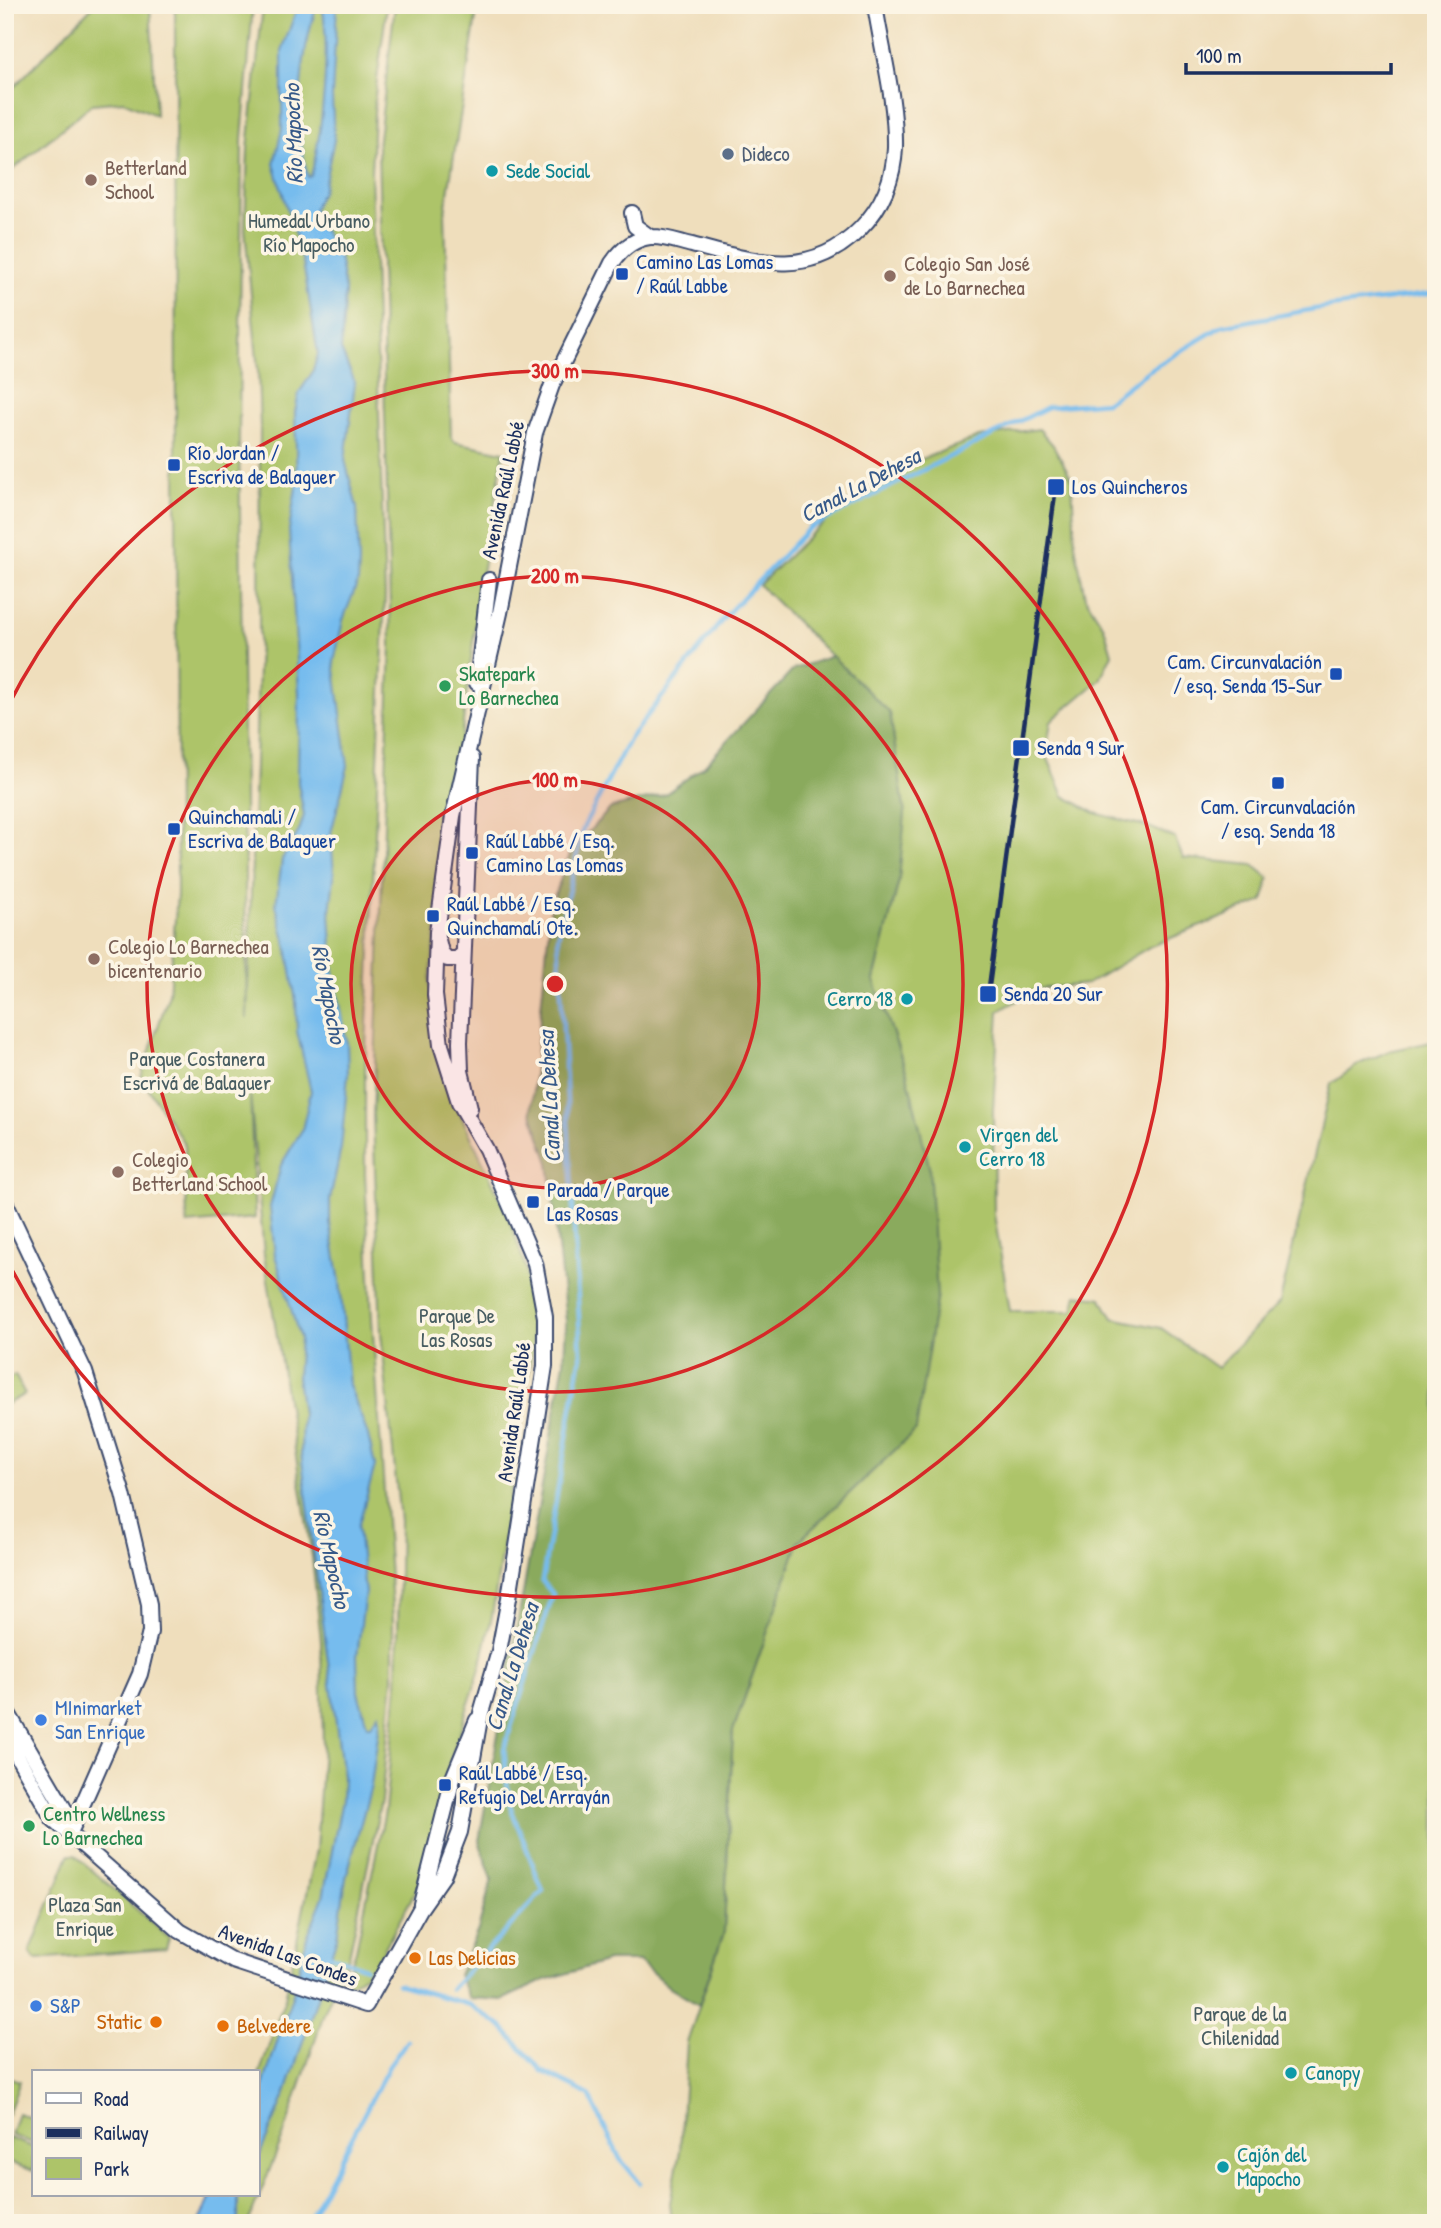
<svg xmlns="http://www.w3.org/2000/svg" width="1441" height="2228" font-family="'Patrick Hand',sans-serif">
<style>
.green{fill:#adc469;stroke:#647a64;stroke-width:2}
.forest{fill:#8aaa5d;stroke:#526c5e;stroke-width:2}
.water{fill:#76bcee;stroke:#4876a6;stroke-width:2}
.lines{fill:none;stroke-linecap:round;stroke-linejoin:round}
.stream{stroke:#76bcee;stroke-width:4.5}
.minor-casing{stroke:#3b496c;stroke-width:18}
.minor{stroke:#fff;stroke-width:14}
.rail{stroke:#1b2f5e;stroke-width:4.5}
.ring{fill:none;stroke:#d62828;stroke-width:3.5}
.service-dot{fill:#5c6f8a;stroke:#fcf5e5;stroke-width:2.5}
.culture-dot{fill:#0f9aa8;stroke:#fcf5e5;stroke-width:2.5}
.education-dot{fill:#8d6e63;stroke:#fcf5e5;stroke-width:2.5}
.transit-dot{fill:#1a4fb4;stroke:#fcf5e5;stroke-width:2.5}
.leisure-dot{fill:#2e9e5b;stroke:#fcf5e5;stroke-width:2.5}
.shop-dot{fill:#3f7fe0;stroke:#fcf5e5;stroke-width:2.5}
.food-dot{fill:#e8710a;stroke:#fcf5e5;stroke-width:2.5}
.labels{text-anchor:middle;stroke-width:7;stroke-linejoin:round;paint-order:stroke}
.service-label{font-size:21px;fill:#4e5e75;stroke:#fcf5e5;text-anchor:start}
.education-label{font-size:21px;fill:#785e54;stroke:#fcf5e5;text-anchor:start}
.culture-label{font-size:21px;fill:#0d838f;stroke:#fcf5e5;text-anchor:start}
.park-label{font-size:21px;fill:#475c61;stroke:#fcf5e5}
.transit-label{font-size:21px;fill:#164399;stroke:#fcf5e5;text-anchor:start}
.street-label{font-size:21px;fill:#1b2f5e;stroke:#fcf5e5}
.leisure-label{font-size:21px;fill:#27864d;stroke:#fcf5e5;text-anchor:start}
.shop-label{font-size:21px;fill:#366cbe;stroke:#fcf5e5;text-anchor:start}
.food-label{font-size:21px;fill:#c56008;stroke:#fcf5e5;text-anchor:start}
.water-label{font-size:23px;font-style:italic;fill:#365989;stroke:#fcf5e5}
.centre{fill:#d62828;stroke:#fcf5e5;stroke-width:3.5}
.ring-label{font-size:21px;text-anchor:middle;font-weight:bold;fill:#d62828;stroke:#fcf5e5;stroke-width:7;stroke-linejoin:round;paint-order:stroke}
</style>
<rect width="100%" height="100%" fill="#fcf5e5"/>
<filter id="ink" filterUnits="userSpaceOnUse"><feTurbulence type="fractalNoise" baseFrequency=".0143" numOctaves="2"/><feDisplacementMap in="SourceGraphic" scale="14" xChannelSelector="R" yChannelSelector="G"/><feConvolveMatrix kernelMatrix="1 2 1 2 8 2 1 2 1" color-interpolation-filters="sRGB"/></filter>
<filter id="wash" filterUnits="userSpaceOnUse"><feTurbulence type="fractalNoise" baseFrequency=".00686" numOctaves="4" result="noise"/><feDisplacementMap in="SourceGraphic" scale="28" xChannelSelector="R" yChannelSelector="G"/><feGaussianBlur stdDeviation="1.57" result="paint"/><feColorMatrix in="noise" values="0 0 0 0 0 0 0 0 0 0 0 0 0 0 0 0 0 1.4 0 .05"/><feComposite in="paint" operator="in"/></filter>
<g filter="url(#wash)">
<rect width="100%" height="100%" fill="#efdebc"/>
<!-- green -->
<path class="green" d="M94 5H150L156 115 123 101 92 104 5 176V96Z
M175 5H253L242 139 239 439 247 1019 259 638 260 427 258 371 245 229 248 149 263 5H387L375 95 371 172 385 595 365 1073V1174L372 1319 393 1620V1679L381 1801 349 1956 325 2010 283 2137 248 2223H203L210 2195H257V2081L285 1998 316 1850 323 1747 321 1641 312 1557 264 1255 250 1093 255 1218 187 1224 185 1145 141 1077 169 994 177 895Z
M395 5H478L445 212 451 437 455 442 504 452 482 573 430 982 449 1090 509 1217 526 1269 533 1345 492 1616 479 1672 449 1765 427 1862 423 1877 373 1970 350 1984 345 1982 356 1950 385 1811 397 1687 400 1521 381 1333 373 1116 391 645 378 147Z
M1039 429 1053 445 1072 479 1075 545 1085 597 1104 627 1112 654 1100 680 1051 721 1046 754 1064 796 1095 813 1149 827 1175 838 1183 858 1253 865 1269 878 1263 901 1151 946 1087 984 1037 989 999 1011 993 1110 994 1214 1010 1311H1073L1077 1295 1101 1298 1113 1318 1161 1328 1217 1368 1280 1302 1331 1084 1359 1064 1389 1051 1436 1041V2223H672L670 2203 680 2151 687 2043 724 1932 733 1731 799 1541 916 1430 907 1074 874 980 899 880 890 714 759 585 811 534 880 475 979 437Z
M15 1375 25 1394 5 1405V1380Z
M69 1855H75L169 1938 166 1949 35 1959 30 1952Z
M5 2076 20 2081 8 2114 5 2113Z
M18 2113 33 2119V2143L11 2135Z
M9 2138 33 2147V2171L5 2161Z"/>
<!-- forest -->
<path class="forest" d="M832 656 890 713 905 814 899 880 874 980 907 1074 929 1166 937 1295 916 1430 799 1541 733 1731 724 1932 699 2005 670 1988 639 1961H608L545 1980 502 2000 469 1998 458 1975 478 1930 492 1879 479 1841 564 1362 566 1321 549 1163 531 1111 551 905 572 849 611 808 664 795 704 766 794 669Z"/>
<!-- water -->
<path class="water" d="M298 5H317C300 56 293 126 308 177L311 176C322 133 331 48 322 5H337L332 97 334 140 323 190 314 208 315 217 339 256 345 291 341 350 355 383 345 460 357 508 359 562 358 581 343 620 334 662 348 766 331 833 334 877 330 912 333 966 347 1043 348 1074 341 1148 330 1200V1223L340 1282 349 1385 368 1435 375 1466 358 1527 365 1593 357 1656 358 1692 367 1725H371L379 1714 380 1721 371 1786 346 1878 337 1937 286 2093 257 2161V2104L294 1990 307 1937 323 1897 342 1800 343 1776 301 1454 302 1414 297 1377 300 1339 275 1255 270 1207 281 1165 302 1130 311 1091 297 1031 296 1002 287 947 276 905 282 859 299 831 304 815 298 783 299 693 289 530 297 481 295 412 299 393 312 373 318 354 303 262 274 164 282 129V51Z
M212 2195H238V2223H199Z"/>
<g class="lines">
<!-- stream -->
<path class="stream" d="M326 1953 365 1968
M398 1984 470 2005 501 2026 542 2071 589 2095 620 2159 640 2183
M451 1989 543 1891 509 1803 504 1749 553 1594 542 1581 581 1355 558 937 583 828 630 738 727 614 809 528 1048 407 1107 402 1148 371 1222 326 1315 309 1436 293
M307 2223 389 2066 407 2041"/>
</g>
</g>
<g filter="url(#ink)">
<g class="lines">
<defs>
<path id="minor" d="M632 213 635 226 650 237
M477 683 489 580
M438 940 441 952 447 959H457L463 954
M470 1108 461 1071 460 1042 472 758
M5 1202 85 1372 123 1494 149 1604 150 1632 140 1674 70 1833
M5 1708 65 1810 70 1833
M5 1735 53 1819 180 1931 233 1961 366 2005 420 1909 443 1876 460 1832 481 1713 499 1651 509 1598 545 1366V1317L535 1263 486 1149 459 1102 441 1045 435 995 437 932 453 816 500 613 535 433 552 385 612 263C621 250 633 239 650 237 664 236 679 242 692 245 753 261 809 281 860 229 882 207 894 178 895 147 896 101 882 51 875 5
M421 1904 453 1778 477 1720"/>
</defs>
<!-- minor casing -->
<use href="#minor" class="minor-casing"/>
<!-- minor -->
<use href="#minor" class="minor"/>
<!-- rail -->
<path class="rail" d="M988 994 1056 487"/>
</g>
</g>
<!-- distance rings -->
<circle cx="555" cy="984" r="204" fill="#d62828" fill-opacity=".12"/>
<g class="ring">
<circle cx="555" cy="984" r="204"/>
<circle cx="555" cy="984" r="408"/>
<path d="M6 710A613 613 0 1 1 6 1258"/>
</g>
<!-- markers -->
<circle class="service-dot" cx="728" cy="154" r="7"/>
<g class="culture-dot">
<circle cx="492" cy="171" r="7"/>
<circle cx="907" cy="999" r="7"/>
<circle cx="965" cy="1147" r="7"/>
<circle cx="1291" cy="2073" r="7"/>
<circle cx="1223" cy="2167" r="7"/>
</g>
<g class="education-dot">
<circle cx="91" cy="180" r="7"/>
<circle cx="890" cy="276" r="7"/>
<circle cx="94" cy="959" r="7"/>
<circle cx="118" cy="1172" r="7"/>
</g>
<g class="transit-dot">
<rect x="615" y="267" width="14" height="14" rx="3.5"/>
<rect x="167" y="458" width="14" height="14" rx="3.5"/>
<rect x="1047" y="478" width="18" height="18" rx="3.5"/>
<rect x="1329" y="667" width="14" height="14" rx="3.5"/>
<rect x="1012" y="739" width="18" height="18" rx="3.5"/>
<rect x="1271" y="776" width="14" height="14" rx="3.5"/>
<rect x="167" y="822" width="14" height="14" rx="3.5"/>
<rect x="465" y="846" width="14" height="14" rx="3.5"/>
<rect x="426" y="909" width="14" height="14" rx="3.5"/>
<rect x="979" y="985" width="18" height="18" rx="3.5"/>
<rect x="526" y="1195" width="14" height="14" rx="3.5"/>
<rect x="438" y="1778" width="14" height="14" rx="3.5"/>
</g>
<g class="leisure-dot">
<circle cx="445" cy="686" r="7"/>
<circle cx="29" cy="1826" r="7"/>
</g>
<g class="shop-dot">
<circle cx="41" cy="1720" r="7"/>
<circle cx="36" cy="2006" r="7"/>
</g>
<g class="food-dot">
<circle cx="415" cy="1958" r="7"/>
<circle cx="156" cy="2022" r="7"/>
<circle cx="223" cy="2026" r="7"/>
</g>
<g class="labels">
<!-- service labels -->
<g class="service-label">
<text x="742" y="161">Dideco</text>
</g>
<!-- education labels -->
<g class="education-label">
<text x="105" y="175">Betterland<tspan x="105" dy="24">School</tspan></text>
<text x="904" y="271">Colegio San José<tspan x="904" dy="24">de Lo Barnechea</tspan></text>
<text x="108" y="954">Colegio Lo Barnechea<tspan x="108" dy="24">bicentenario</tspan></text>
<text x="132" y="1167">Colegio<tspan x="132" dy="24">Betterland School</tspan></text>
</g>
<!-- culture labels -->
<g class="culture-label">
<text x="506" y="178">Sede Social</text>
<text x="893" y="1006" text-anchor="end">Cerro 18</text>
<text x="979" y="1142">Virgen del<tspan x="979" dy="24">Cerro 18</tspan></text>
<text x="1305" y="2080">Canopy</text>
<text x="1237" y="2162">Cajón del<tspan x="1237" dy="24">Mapocho</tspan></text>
</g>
<!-- park labels -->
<g class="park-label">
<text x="309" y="228">Humedal Urbano<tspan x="309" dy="24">Río Mapocho</tspan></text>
<text x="197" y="1066">Parque Costanera<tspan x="197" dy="24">Escrivá de Balaguer</tspan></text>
<text x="457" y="1323">Parque De<tspan x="457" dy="24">Las Rosas</tspan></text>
<text x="85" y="1912">Plaza San<tspan x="85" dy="24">Enrique</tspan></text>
<text x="1240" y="2021">Parque de la<tspan x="1240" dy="24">Chilenidad</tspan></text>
</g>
<!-- transit labels -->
<g class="transit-label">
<text x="636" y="269">Camino Las Lomas<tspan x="636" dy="24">/ Raúl Labbe</tspan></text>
<text x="188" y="460">Río Jordan /<tspan x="188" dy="24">Escriva de Balaguer</tspan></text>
<text x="1072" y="494">Los Quincheros</text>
<text x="1322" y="669" text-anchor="end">Cam. Circunvalación<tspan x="1322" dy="24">/ esq. Senda 15-Sur</tspan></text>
<text x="1037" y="755">Senda 9 Sur</text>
<text x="1278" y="814" text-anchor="middle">Cam. Circunvalación<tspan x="1278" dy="24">/ esq. Senda 18</tspan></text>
<text x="188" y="824">Quinchamali /<tspan x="188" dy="24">Escriva de Balaguer</tspan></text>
<text x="486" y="848">Raúl Labbé / Esq.<tspan x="486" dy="24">Camino Las Lomas</tspan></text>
<text x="447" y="911">Raúl Labbé / Esq.<tspan x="447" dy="24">Quinchamalí Ote.</tspan></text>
<text x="1004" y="1001">Senda 20 Sur</text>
<text x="547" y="1197">Parada / Parque<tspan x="547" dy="24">Las Rosas</tspan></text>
<text x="459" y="1780">Raúl Labbé / Esq.<tspan x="459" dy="24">Refugio Del Arrayán</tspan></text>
</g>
<!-- street labels -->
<g class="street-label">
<text transform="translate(503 490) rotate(-78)" y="7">Avenida Raúl Labbé</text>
<text transform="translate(514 1412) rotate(-82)" y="7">Avenida Raúl Labbé</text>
<text transform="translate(288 1955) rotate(20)" y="7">Avenida Las Condes</text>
</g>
<!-- leisure labels -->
<g class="leisure-label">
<text x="459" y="681">Skatepark<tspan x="459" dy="24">Lo Barnechea</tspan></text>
<text x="43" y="1821">Centro Wellness<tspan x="43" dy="24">Lo Barnechea</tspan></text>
</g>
<!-- shop labels -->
<g class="shop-label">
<text x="55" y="1715">MInimarket<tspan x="55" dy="24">San Enrique</tspan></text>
<text x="50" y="2013">S&amp;P</text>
</g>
<!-- food labels -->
<g class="food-label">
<text x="429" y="1965">Las Delicias</text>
<text x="142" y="2029" text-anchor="end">Static</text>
<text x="237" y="2033">Belvedere</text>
</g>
<!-- water labels -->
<g class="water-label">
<text transform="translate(293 134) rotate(-92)" y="8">Río Mapocho</text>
<text transform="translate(860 485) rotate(-28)" y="8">Canal La Dehesa</text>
<text transform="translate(329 994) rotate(79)" y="8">Río Mapocho</text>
<text transform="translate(549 1097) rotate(-93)" y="8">Canal La Dehesa</text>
<text transform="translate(332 1559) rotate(77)" y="8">Río Mapocho</text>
<text transform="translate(512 1667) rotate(-73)" y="8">Canal La Dehesa</text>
</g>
</g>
<circle cx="555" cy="984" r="10" class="centre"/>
<g class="ring-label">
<text x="555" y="378">300 m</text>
<text x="555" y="583">200 m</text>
<text x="555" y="787">100 m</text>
</g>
<!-- margin -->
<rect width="1441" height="2228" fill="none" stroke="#fcf5e5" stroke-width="28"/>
<!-- legend -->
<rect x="32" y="2070" width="228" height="126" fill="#fcf5e5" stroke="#a2a6af" stroke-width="2"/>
<rect x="46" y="2093" width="35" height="10" fill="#ffffff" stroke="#a2a6af" stroke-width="2"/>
<text x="94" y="2106" font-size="21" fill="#1b2f5e">Road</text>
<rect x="46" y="2128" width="35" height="10" fill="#1b2f5e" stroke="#a2a6af" stroke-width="2"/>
<text x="94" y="2140" font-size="21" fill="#1b2f5e">Railway</text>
<rect x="46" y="2158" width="35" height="21" fill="#adc469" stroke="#a2a6af" stroke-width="2"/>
<text x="94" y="2176" font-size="21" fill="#1b2f5e">Park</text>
<!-- scale -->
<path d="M1186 63v10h205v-10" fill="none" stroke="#1b2f5e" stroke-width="3.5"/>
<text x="1196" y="63" font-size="21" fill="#1b2f5e" stroke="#fcf5e5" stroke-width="5" paint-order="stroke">100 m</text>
</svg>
